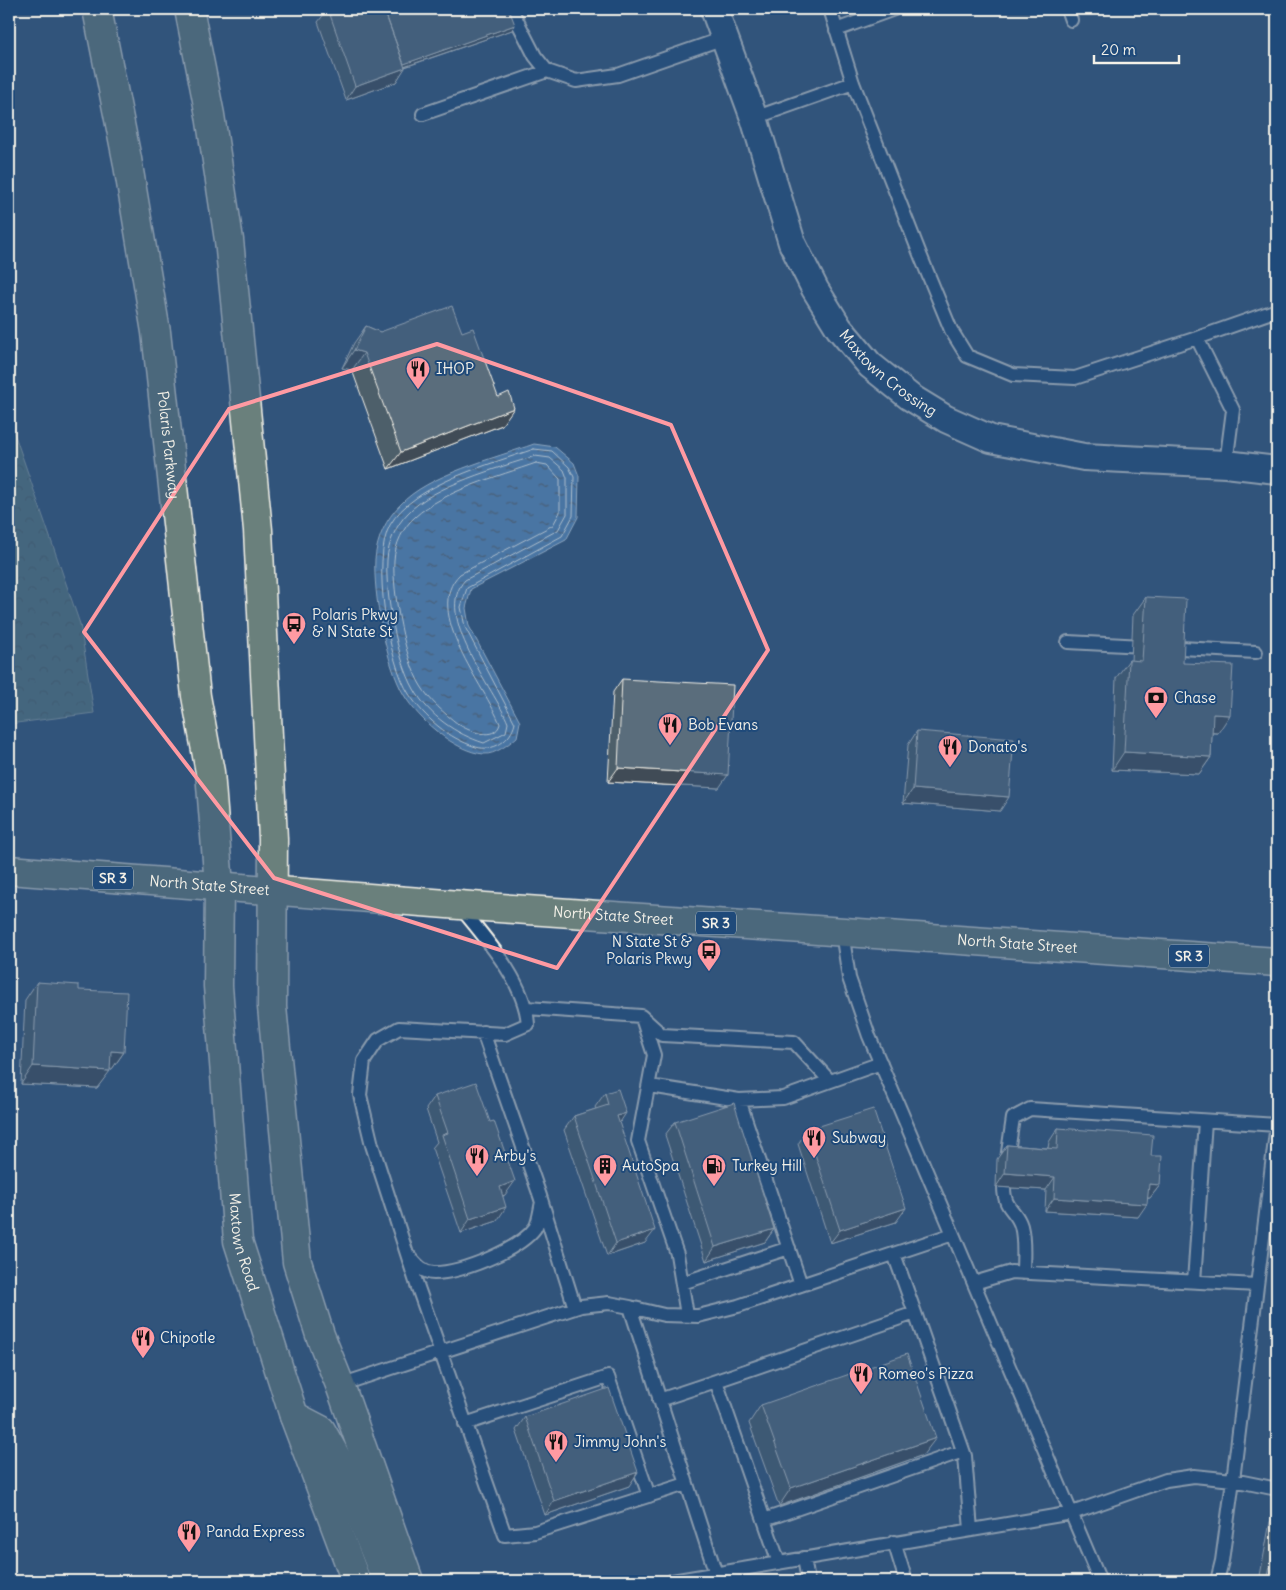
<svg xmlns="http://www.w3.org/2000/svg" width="1286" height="1590" font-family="Delius,sans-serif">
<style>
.forest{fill:url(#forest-crowns);stroke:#a8b7b5}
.water{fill:url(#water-ripples);stroke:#8da6bf}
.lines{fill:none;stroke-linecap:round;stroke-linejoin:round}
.shore{stroke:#afbfcc;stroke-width:1}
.service-casing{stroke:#f4f1e8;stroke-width:16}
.minor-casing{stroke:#f4f1e8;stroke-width:30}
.primary-casing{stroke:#f4f1e8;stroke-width:31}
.service{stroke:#1f4a7a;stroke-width:12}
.minor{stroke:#1f4a7a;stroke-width:26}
.primary{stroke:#6a807c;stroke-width:28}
.wall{fill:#4d5e6b;stroke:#f4f1e8}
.shaded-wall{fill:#3f4c57;stroke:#f4f1e8}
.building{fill:#5a6d7c;stroke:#f4f1e8}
.marked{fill:none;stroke:#ff9aa2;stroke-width:4;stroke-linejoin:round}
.labels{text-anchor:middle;stroke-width:4;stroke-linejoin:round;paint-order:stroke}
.shield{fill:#1f4a7a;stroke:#b4bfc7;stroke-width:1}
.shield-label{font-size:14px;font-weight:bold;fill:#f4f1e8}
.poi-label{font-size:15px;fill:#f4f1e8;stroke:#1f4a7a;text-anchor:start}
.street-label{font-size:15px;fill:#f4f1e8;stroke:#1f4a7a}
</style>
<defs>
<pattern id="forest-crowns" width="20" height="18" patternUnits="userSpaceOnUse" patternTransform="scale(1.25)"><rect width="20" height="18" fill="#5b7d82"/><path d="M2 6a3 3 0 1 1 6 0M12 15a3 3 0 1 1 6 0" fill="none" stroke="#536567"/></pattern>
<pattern id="water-ripples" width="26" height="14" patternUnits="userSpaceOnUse" patternTransform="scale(1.25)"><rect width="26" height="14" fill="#4874a3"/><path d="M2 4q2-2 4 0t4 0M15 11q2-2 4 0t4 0" fill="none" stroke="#485e74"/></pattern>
</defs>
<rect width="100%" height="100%" fill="#31547b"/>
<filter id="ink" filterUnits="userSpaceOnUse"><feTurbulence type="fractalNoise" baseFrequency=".02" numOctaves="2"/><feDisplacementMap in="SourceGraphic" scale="10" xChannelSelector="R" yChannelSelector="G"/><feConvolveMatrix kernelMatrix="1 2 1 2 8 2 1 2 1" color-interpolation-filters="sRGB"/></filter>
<g filter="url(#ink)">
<!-- forest -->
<path class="forest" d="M9 418 80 624 94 713 9 724Z"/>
<!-- water -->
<path class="water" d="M534 444 555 447 574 463 579 476 578 517 566 540 471 589 466 608 469 626 520 722 517 737C509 744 495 755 484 754 455 752 418 719 404 695 386 665 373 594 375 559 377 538 386 519 400 505 427 475 495 458 534 444Z"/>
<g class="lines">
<!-- shore -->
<path class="shore" d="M534 449 552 451 569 467 574 477 573 516 562 536 467 588 461 607 465 627 515 723C511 741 493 752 476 747 448 738 425 718 409 694 388 662 371 559 390 525 413 484 491 464 534 449Z
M535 456 550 458 564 470 567 478V514L558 530 465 580C432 615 495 689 508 723L506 732 484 743C456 734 429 716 414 689 397 659 385 594 387 560 388 543 396 525 408 513 434 485 499 468 535 456Z
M536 463 547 465 560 479V512L553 525 460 574C421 611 486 687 500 724 495 742 468 731 458 724 444 713 430 701 421 686 405 661 392 591 394 560 395 545 403 527 415 517 443 491 499 476 536 463Z"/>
<defs>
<path id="service" d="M511 9 535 56 547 71 576 81 618 75 724 38
M830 9 853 83 921 257 951 330 967 356 1013 375 1075 378 1197 338 1233 410 1226 464
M1067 9 1071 20
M836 30 894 9
M423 114 547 71
M754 118 853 83
M1197 338 1277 310
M1068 642 1256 652
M460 907C486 939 525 982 528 1024L505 1034 399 1028 378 1040 364 1061 360 1095 372 1145 416 1282 505 1535 535 1532 686 1484
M842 932 849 978 869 1036 1100 1581
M527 1008 641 1016 662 1035 794 1042 830 1081
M642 1018 654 1055 638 1141 677 1254 687 1315
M483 1032 540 1196 575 1308
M650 1086 739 1100
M1007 1159 1013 1118 1030 1109 1277 1125
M1004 1187C1004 1210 1016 1209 1021 1226 1025 1241 1023 1258 1023 1273
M410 1257C416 1264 423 1273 434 1273 461 1273 519 1250 535 1228 539 1222 540 1210 542 1202
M1194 1282 1205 1121
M682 1283 789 1248
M974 1283 1011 1272 1257 1285
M801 1285 739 1100 783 1098 881 1063
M630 1307 664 1315 698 1316 738 1306 953 1234
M915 1313 965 1456 971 1530
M716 1381 915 1313 894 1254
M340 1385 581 1306 609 1303 630 1307 716 1574
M659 1400 716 1381 779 1563
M465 1424 608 1377 649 1496
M764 1520 963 1451
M894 1542 906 1581
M804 1558 808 1581
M672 1581 1072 1513 1166 1480 1194 1476 1233 1480 1277 1489
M1217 1581 1222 1561 1233 1480 1277 1124"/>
<g id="minor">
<path id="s1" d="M714 9 754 118 792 243 815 289 839 328 870 365 910 397 946 419 991 439 1084 457 1226 464 1277 470"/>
</g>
<g id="primary">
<path id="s2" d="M97 9 127 159 156 332 196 696 210 772 219 886 218 986 238 1241 294 1416 356 1581"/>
<path d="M189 9 210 115 229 240 258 530 273 839 272 1007 297 1262 320 1335 340 1385 409 1581"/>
<path id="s3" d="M9 870 485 907 1277 962"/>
<path d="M294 1416 321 1430 340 1464 387 1581"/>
</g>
</defs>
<!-- service casing -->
<use href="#service" class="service-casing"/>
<!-- minor casing -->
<use href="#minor" class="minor-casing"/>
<!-- primary casing -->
<use href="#primary" class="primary-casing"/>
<!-- service -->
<use href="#service" class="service"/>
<!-- minor -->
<use href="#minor" class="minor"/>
<!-- primary -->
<use href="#primary" class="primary"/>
</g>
<!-- wall -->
<path class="wall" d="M328 9 384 10 515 25 512 30 405 67 396 82 346 100 318 22Z
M366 326 380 332H462L498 397 502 425 388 469 352 370 342 368 354 343Z
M1146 597 1183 663 1218 733H1212L1211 757 1199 774 1112 770 1116 678 1129 660 1131 661 1133 615Z
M622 679 719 788 608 782 613 692Z
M917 731 1000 811 903 803 908 745Z
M37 982 79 990 124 1052 112 1069H110L97 1088 21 1084 25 1000Z
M605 1093 619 1123 645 1243 607 1256 564 1130 574 1116 596 1109 595 1107Z
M435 1096 505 1195 503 1196 497 1221 461 1233 432 1148 437 1142 426 1109Z
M675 1122 774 1229 765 1242 706 1261 665 1135Z
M1058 1128 1151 1156 1160 1185 1150 1198H1148L1138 1217 1045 1211 1046 1190 996 1187 997 1159 1007 1145 1048 1148 1049 1142Z
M807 1130 896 1222 830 1243 798 1144Z
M761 1405 923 1455 779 1506 749 1423Z
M525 1417 629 1486 545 1515 516 1430Z
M1277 1512V1581H1259L1270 1522Z"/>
<!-- shaded-wall -->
<path class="shaded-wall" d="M515 25 512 30 392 71 395 67Z
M405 68 396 82 346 100 355 86Z
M354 350 364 353 352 370 342 368Z
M514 408 502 425 388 469 401 452Z
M1213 714 1230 715 1218 733 1201 732Z
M1124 752 1211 757 1199 774 1112 770Z
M618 768 728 775 719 788 608 782Z
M913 789 1009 797 1000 811 903 803Z
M111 1051 124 1052 112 1069 99 1068Z
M33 1066 110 1071 97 1088 21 1084Z
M626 1113 617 1127V1116Z
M1005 1173 1055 1177 1046 1190 996 1187Z
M515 1181 505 1195 490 1200 500 1187Z
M1149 1184 1160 1185 1150 1198H1139Z
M1054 1198 1147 1204 1138 1217 1045 1211Z
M506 1207 497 1221 461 1233 470 1219Z
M906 1208 896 1222 830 1243 840 1230Z
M774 1229 765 1242 706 1261 715 1247Z
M655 1230 645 1243 607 1256 616 1243Z
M936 1438 923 1455 779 1506 791 1488Z
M638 1472 629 1486 545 1515 554 1501Z"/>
<!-- building -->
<path class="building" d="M328 9H384L405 68 355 86Z
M387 9H509L515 25 404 64 384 10Z
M452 306 462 332 473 328 498 397 509 392 514 408 401 452 364 353 354 350 366 326 380 332Z
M1146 597 1186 599 1183 663 1233 665 1230 715 1213 714 1211 757 1124 752 1129 660 1142 661Z
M622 679 733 685 728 775 618 768Z
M917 731 1014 739 1009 797 913 789Z
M37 982 79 985V990L127 992 124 1052 111 1051 110 1071 33 1066Z
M476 1082 490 1122 494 1121 515 1181 500 1187 506 1207 470 1219 442 1135 448 1133 435 1096Z
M618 1089 626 1113 617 1116 655 1230 616 1243 574 1116 608 1105 605 1093Z
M734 1103 774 1229 715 1247 675 1122Z
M873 1109 906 1208 840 1230 807 1130Z
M1058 1128 1153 1135 1151 1156H1162L1160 1185 1149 1184 1147 1204 1054 1198 1055 1177 1005 1173 1007 1145 1057 1149Z
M907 1354 936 1438 791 1488 761 1405Z
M609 1388 638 1472 554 1501 525 1417Z
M1277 1532V1581H1267Z"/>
</g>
<!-- marked area -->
<path d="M0 0H1286V1590H0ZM437 344 671 425 768 650 557 968 274 878 84 632 229 409Z" fill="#31547b" fill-opacity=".55" fill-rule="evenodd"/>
<path class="marked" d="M437 344 671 425 768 650 557 968 274 878 84 632 229 409Z"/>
<!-- icons -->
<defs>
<symbol id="restaurant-pin" viewBox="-11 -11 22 30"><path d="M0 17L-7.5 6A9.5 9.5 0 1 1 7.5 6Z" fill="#ff9aa2" stroke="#1f4a7a"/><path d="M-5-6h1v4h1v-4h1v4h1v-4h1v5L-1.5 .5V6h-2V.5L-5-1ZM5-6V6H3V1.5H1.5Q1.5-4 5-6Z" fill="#111"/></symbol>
<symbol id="bus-pin" viewBox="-11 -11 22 30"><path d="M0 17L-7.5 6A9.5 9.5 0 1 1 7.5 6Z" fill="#ff9aa2" stroke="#1f4a7a"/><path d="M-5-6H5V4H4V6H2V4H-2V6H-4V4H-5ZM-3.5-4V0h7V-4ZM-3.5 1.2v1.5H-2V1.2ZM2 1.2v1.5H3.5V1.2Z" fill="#111"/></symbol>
<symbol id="bank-pin" viewBox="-11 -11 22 30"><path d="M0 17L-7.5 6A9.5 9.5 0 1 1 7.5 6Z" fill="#ff9aa2" stroke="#1f4a7a"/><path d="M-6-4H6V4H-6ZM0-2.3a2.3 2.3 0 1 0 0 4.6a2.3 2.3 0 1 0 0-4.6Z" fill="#111"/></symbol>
<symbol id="building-pin" viewBox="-11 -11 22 30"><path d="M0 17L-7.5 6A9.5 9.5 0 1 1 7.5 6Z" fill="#ff9aa2" stroke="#1f4a7a"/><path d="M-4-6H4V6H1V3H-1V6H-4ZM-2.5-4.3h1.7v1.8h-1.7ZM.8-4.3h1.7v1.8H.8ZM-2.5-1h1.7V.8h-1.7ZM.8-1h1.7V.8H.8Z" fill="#111"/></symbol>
<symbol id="fuel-pin" viewBox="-11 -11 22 30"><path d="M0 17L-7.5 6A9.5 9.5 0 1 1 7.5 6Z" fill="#ff9aa2" stroke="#1f4a7a"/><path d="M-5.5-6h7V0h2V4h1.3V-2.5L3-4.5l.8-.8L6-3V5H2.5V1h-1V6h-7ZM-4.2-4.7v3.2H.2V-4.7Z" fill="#111"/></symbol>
</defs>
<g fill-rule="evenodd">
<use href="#restaurant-pin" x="404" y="355" width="28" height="38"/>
<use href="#bus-pin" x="280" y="610" width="28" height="38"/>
<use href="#bank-pin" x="1142" y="684" width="28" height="38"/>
<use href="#restaurant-pin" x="656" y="711" width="28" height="38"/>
<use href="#restaurant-pin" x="936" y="733" width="28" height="38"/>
<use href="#bus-pin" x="695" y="937" width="28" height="38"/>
<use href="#restaurant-pin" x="800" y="1124" width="28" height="38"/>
<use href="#restaurant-pin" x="463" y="1142" width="28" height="38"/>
<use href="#building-pin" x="591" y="1152" width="28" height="38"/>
<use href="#fuel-pin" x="700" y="1152" width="28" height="38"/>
<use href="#restaurant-pin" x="129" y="1324" width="28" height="38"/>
<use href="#restaurant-pin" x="847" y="1360" width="28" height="38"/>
<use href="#restaurant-pin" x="542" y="1428" width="28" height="38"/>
<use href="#restaurant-pin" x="175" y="1518" width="28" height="38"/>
</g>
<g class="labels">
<!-- shield labels -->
<g class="shield">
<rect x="93" y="866.5" width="40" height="23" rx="4"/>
<rect x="696" y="911.5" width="40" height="23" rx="4"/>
<rect x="1169" y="944.5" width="40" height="23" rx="4"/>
</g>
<g class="shield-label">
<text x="113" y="883">SR 3</text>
<text x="716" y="928">SR 3</text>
<text x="1189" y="961">SR 3</text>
</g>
<!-- poi labels -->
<g class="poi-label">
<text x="436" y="374">IHOP</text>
<text x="312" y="620">Polaris Pkwy<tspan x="312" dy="17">&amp; N State St</tspan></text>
<text x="1174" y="703">Chase</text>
<text x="688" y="730">Bob Evans</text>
<text x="968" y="752">Donato's</text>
<text x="692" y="947" text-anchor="end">N State St &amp;<tspan x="692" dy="17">Polaris Pkwy</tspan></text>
<text x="832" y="1143">Subway</text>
<text x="494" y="1161">Arby's</text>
<text x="622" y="1171">AutoSpa</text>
<text x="732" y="1171">Turkey Hill</text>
<text x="160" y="1343">Chipotle</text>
<text x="878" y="1379">Romeo's Pizza</text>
<text x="574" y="1447">Jimmy John's</text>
<text x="206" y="1537">Panda Express</text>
</g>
<!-- street labels -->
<g class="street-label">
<text dy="5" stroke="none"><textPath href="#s1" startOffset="411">Maxtown Crossing</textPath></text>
<text dy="5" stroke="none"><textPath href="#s2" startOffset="442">Polaris Parkway</textPath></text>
<text dy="5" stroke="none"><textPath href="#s3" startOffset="201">North State Street</textPath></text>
<text dy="5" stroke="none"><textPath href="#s3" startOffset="606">North State Street</textPath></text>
<text dy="5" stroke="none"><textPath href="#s3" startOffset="1011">North State Street</textPath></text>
<text dy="5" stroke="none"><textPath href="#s2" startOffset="1244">Maxtown Road</textPath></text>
</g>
</g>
<!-- margin -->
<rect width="1286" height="1590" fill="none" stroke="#1f4a7a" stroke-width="30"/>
<rect x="15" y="15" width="1256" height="1560" fill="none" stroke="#f4f1e8" stroke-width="2" filter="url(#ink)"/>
<!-- scale -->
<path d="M1094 55v8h85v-8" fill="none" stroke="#f4f1e8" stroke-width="2.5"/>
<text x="1101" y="55" font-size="15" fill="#f4f1e8" stroke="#1f4a7a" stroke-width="4" paint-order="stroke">20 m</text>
</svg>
